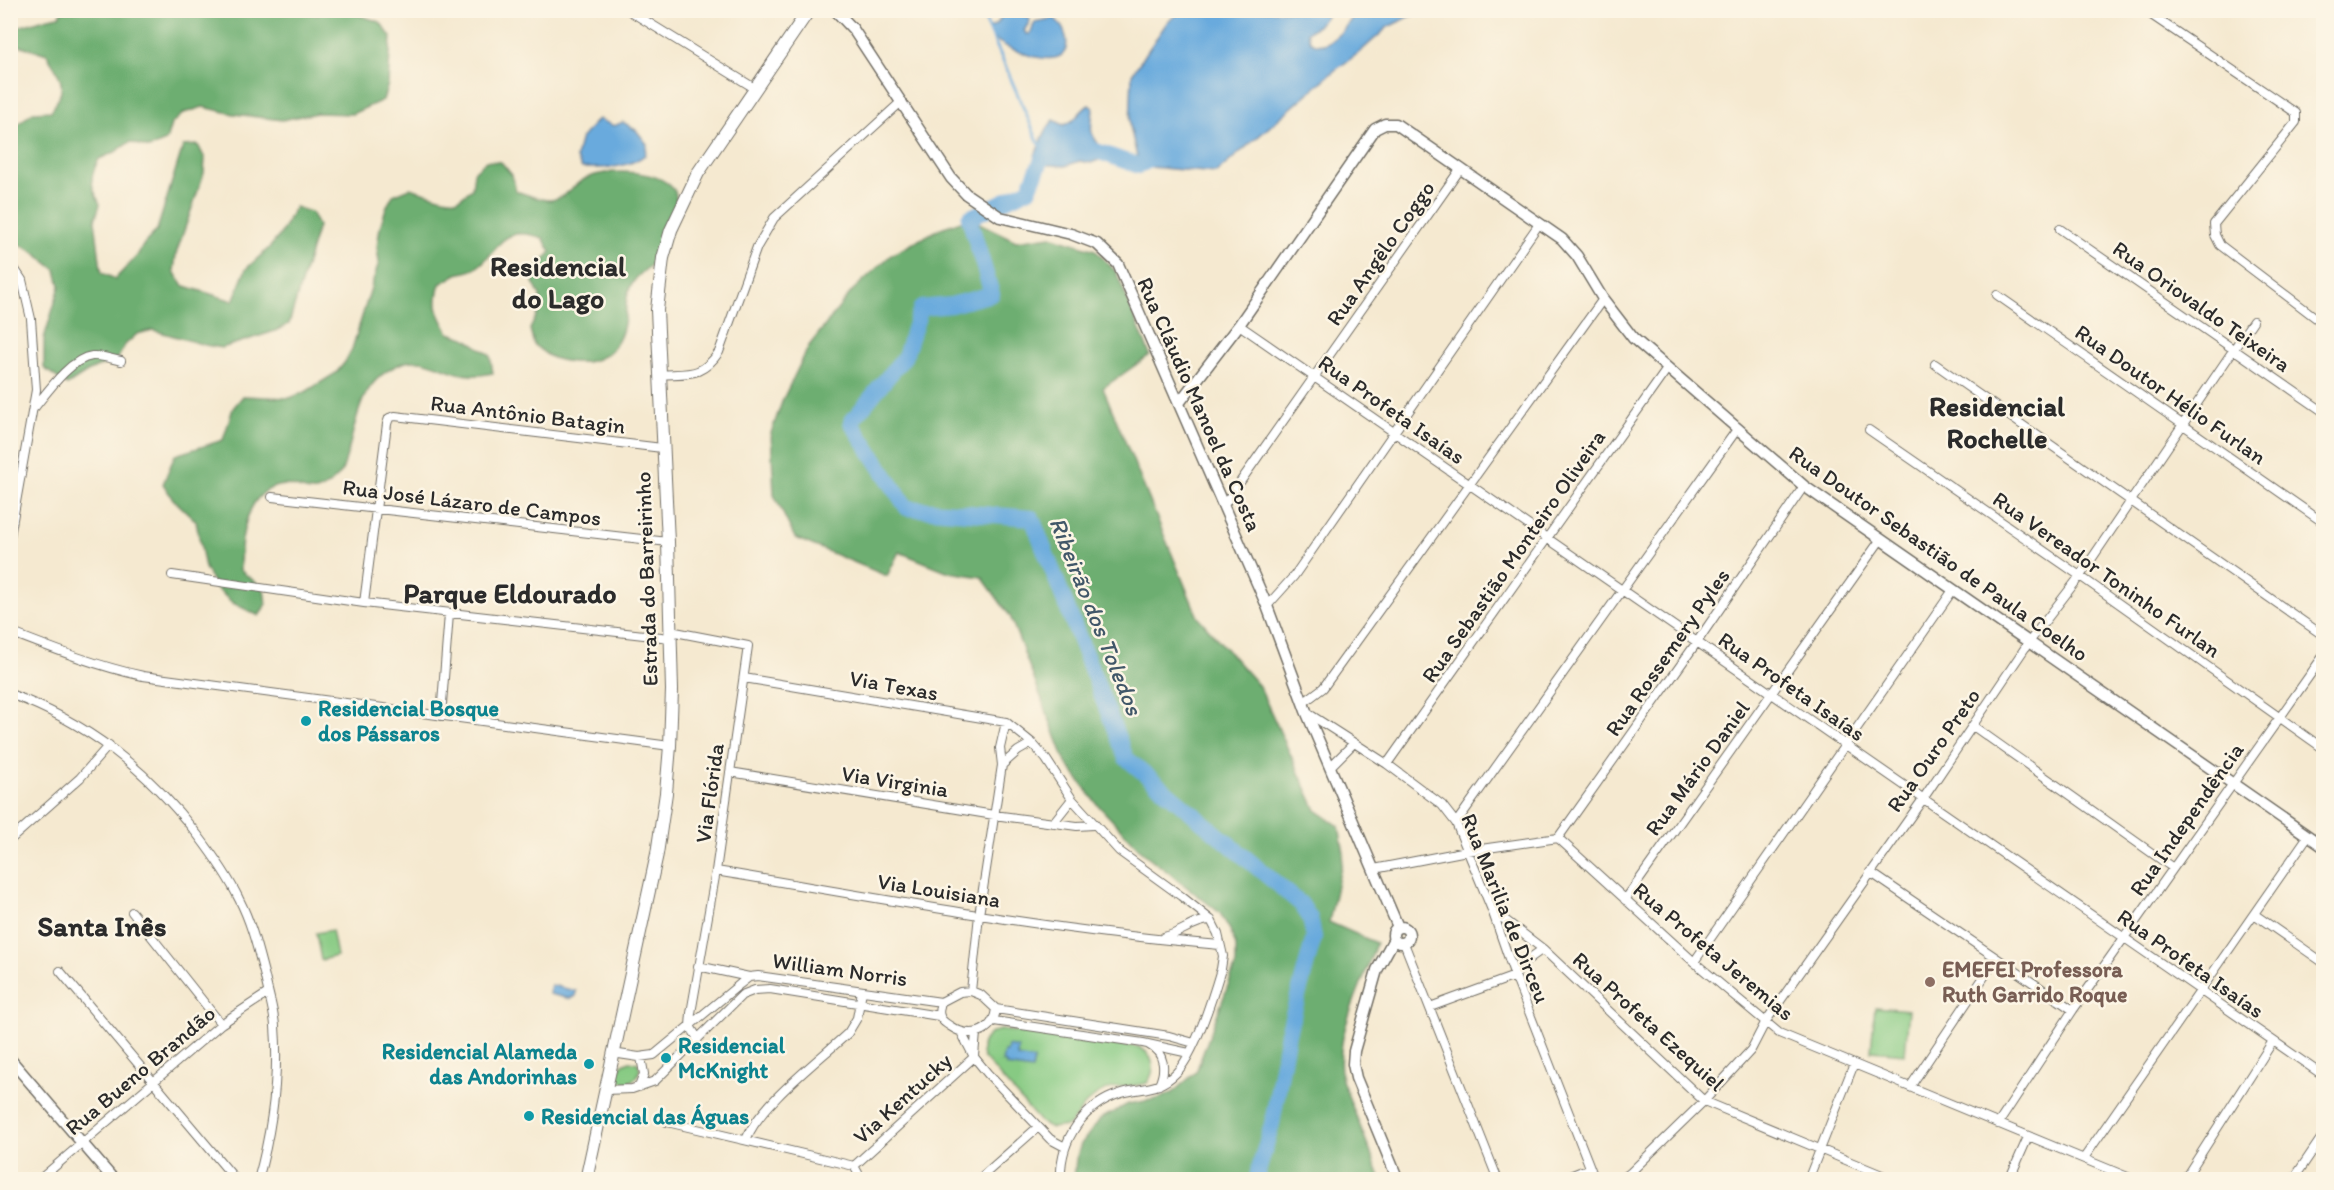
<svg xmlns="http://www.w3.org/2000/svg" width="2334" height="1190" font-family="Itim,sans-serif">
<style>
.green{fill:#87ca83;stroke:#597a57;stroke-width:1.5}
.forest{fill:#6dae71;stroke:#4c6c4e;stroke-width:1.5}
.water{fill:#69aadd;stroke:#4a6a84;stroke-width:1.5}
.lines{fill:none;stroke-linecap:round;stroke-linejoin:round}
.stream{stroke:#69aadd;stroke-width:3}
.river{stroke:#69aadd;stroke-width:16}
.minor-casing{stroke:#726e65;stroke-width:10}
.tertiary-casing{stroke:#726e65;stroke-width:13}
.secondary-casing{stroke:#726e65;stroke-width:14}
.minor{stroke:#fff;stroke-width:8}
.tertiary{stroke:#fff;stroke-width:10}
.secondary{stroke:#fff;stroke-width:12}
.culture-dot{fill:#0f9aa8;stroke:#fcf5e5;stroke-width:2}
.education-dot{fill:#8d6e63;stroke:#fcf5e5;stroke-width:2}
.labels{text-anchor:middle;stroke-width:5;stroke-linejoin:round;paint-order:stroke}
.street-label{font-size:22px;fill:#2b2b2b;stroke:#fcf5e5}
.culture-label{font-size:22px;font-weight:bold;fill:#0d838f;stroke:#fcf5e5;text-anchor:start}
.education-label{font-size:22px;font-weight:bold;fill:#785e54;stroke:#fcf5e5;text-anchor:start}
.water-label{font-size:24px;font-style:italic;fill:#415769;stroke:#fcf5e5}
.district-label{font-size:28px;font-weight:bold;fill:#2b2b2b;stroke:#fcf5e5}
</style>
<rect width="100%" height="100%" fill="#fcf5e5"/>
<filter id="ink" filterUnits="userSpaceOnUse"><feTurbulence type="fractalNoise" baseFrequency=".0167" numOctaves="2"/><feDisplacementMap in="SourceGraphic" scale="12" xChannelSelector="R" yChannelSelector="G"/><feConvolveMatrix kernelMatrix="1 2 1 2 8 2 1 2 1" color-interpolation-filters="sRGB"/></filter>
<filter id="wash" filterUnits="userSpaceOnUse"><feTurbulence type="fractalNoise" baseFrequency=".008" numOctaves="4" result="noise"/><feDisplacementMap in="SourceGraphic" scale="24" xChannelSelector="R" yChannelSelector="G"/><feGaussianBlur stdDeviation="1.35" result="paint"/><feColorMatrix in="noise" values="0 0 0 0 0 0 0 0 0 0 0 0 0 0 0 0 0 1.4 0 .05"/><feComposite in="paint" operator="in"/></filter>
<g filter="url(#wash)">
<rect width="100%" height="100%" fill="#f5e9d0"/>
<!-- green -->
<path class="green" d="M332 930 337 956 321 960 316 933Z
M1875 1007 1909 1010 1905 1054 1871 1051Z
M1001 1030 1139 1047C1154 1055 1157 1070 1147 1083 1124 1089 1111 1082 1089 1101 1080 1108 1076 1120 1067 1126L1051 1128 1041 1123 983 1057C979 1043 986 1032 1001 1030Z
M630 1061 638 1063 640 1069 637 1077 628 1083 619 1081C616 1071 620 1064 630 1061Z"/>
<!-- forest -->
<path class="forest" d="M294 10 317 15 325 11 343 10 380 22 391 37 388 84 383 100 352 114 317 113 282 120 234 114 203 107 184 113 171 124 166 141 149 148 130 142 115 152 99 159C89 178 90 184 100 204L95 220 101 269 102 273 115 279 137 256 144 244 157 230 183 146 198 145 205 159 204 173 176 254 174 271 182 285 233 301 246 269 270 247 280 235 295 207 311 212 318 226 289 324 275 331 222 348 205 345 153 330 137 334 125 345 118 358 87 372 67 385 44 368V338L60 286 56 270 32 251 11 240V130L33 112 51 111C69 86 61 79 47 54L11 43V28C28 26 42 18 59 16L62 11Z
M486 161 501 162 512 175 516 191C526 194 541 201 551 200 569 198 572 183 589 177 611 169 659 169 674 190 682 202 667 243 660 255 654 265 641 271 634 281 624 294 627 309 624 324 616 362 585 368 553 358 547 356 540 349 534 345L530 329 539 311 540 296 533 282 538 266 551 252 543 238C499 224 504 247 476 268 471 272 463 272 457 274 452 277 446 281 440 284 433 307 438 313 449 333L465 338 490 355 493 373C486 374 477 376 470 375 445 374 426 353 400 364 358 382 358 418 347 455 345 460 344 468 341 472 337 479 324 489 316 491 307 493 295 485 284 485 245 488 240 540 240 570L264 589 266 604 259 616 233 603 217 589 205 568 196 521 173 499 163 484 175 455 223 440 233 408 243 396 290 398 307 391 336 373 345 362 352 349 379 262 377 247 380 227 386 208 393 195 410 188 443 198 457 200 472 189 474 172Z
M969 218 1016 241 1051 236 1095 250 1116 272 1150 355 1103 388 1198 617 1259 686 1316 810 1339 826 1344 853 1329 922 1376 943C1363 987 1333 1033 1342 1080L1381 1179H1074L1076 1159 1081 1144 1100 1119 1128 1104 1157 1099 1172 1093 1196 1072 1236 964V946L1230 930 1220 913 1142 852 1097 804 1066 763 1010 616 982 577 949 572 899 552 887 576 795 538 774 495 771 433 783 399 809 346 852 291 891 255 941 228Z"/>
<!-- water -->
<path class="water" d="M1184 10 1330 11 1318 26 1307 32 1310 41C1328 55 1348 24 1357 11H1421L1388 27 1360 52 1334 71 1216 173 1139 166 1130 126 1132 74 1168 21Z
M1005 11 1029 17 1030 21 1024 31 1027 34H1030L1035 22 1054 18C1060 23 1064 29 1066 37 1074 77 1010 51 996 40 992 37 991 33 989 28L997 24Z
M1089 105 1093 108C1093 115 1090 127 1092 133 1096 145 1105 145 1099 160L1091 163 1080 161 1065 166 1040 164 1035 156C1039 145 1046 127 1054 120L1063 125C1076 122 1079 111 1089 105Z
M598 119 614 126 623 122 636 130 647 144 645 155C627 169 604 168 582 168L576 158 580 140Z
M551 985 576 991 575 997H572L571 999 549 994Z
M1008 1046 1018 1048 1017 1057 1034 1060 1032 1070 1006 1066V1063L1002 1062 1004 1052H1007Z"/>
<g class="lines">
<!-- stream -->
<path class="stream" d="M981 10 1040 146"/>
<!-- river -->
<path class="river" d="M1082 146 1139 166 1157 154
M1054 151 1043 157 1029 189 969 218 992 294 951 305 921 308 905 356 851 422 907 508 1032 518 1126 758 1301 904 1310 918 1314 937 1288 1033 1272 1124 1258 1172 1259 1180"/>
</g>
</g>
<g filter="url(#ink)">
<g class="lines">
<defs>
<path id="minor" d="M628 10 756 89
M2144 10 2296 113V122L2214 224 2215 235 2220 245 2324 324
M2060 229 2324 412
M10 262 22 280 31 319 36 390 10 536
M1997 295 2324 523
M1239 325 2324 1076
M1935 364 2324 636
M661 375C689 373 702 377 719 352L757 247 774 218 902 101
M35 407C48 391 70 359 92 356 101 355 112 359 121 361
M1869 430 2080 576 2324 749
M272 497 668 542
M1224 505 1461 168
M172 575 364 603 670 638
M364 603 387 424 389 418 395 416 662 448
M1267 606 1294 576 1539 224
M670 631 748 646 716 871 691 1013 690 1026 698 1039
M10 632C54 649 97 666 143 676L670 746
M744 678 1006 722 1032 743 1046 759 1072 799 1119 851 1181 896 1211 920 1218 934 1223 956 1221 969C1213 996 1195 1054 1176 1073 1158 1091 1143 1087 1122 1093 1084 1104 1059 1140 1061 1180
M10 694C89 723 146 769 197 834 213 855 228 876 239 899 252 924 258 951 265 977 268 993 274 1010 275 1026 279 1078 272 1130 258 1180
M1303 703 1323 688 1603 299
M1306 712 1387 764 1442 805 1456 823 1492 910 1515 976 1595 1180
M441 716 449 614
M1973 726 2173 868
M1387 764 1667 369
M1002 765 1018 751 1032 743
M1330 767 1354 743
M730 772 994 815 1077 826 1093 825
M1053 823 1072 799
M1456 823 1738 428
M1558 838 1697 642 1804 486
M10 840 80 778 109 745
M1374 869 1467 851 1558 838 1694 962 1779 1033 2135 1180
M716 871C884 899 1051 931 1220 945
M1870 872 2073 1010
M1625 900 1881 539
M1492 910 1543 949 1704 1101 1894 1180
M132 912 221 1024
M2254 914 2324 963
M1164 937C1180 934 1194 920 1211 920
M1404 943 1498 1180
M1694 962 1953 590
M698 966 749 977
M60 971 236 1180
M971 991 979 915 1002 765 1000 748 1006 722
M971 991 981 995 996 1009C993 1034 969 1039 950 1026 946 1023 941 1021 940 1016 938 1012 940 1006 941 1002L960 992Z
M1430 1007 1515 976 1523 963 1543 949
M996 1009 1169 1036 1194 1043
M994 1021 1143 1043 1189 1053
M961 1032 974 1057 988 1074 1050 1139 1065 1147
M1149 1045C1165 1053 1166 1070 1159 1085
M612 1053 639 1057 654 1055 740 984 749 977 758 976 941 1002
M974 1056 976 1033
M639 1087 644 1074 641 1057
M1910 1087 1996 959
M604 1090 632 1089 655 1081 742 995 755 990 770 989 939 1016
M667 1122 854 1166
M1998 1124 2073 1010 2324 655
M746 1140C759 1105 818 1061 848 1033L857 1018 862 991
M2084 1158 2308 836
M854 1166 974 1057
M854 1166 858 1173V1180
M1630 1173 1646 1180
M39 1180 221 1024 268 993
M978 1180 1038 1127
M1560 1180 1590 1168
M1620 1180 1630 1173 1704 1101 1751 1050 1766 1021 1923 799 2029 642 2080 576 2253 321
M1808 1180 1854 1064
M2009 1180 2028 1137
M2184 1180 2273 1041
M2293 1180 2324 1134"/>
<path id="tertiary" d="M835 10 853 29 951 178 966 194 1000 217 1071 234 1097 244 1118 264 1267 606 1306 711 1398 927
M1179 403 1239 325 1375 129 1385 124H1396L1562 239 1577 256 1603 299 1633 338 1804 486 2324 847
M1393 935a8 8 0 1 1 16 0a8 8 0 1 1-16 0Z
M1394 939 1377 970 1354 1051 1353 1064 1356 1078 1398 1180
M10 1059 114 1180"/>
<path id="secondary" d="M586 1180 657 854 666 793 670 746 672 690 668 542 657 310 663 258 671 230 698 173 809 10"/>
</defs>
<!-- minor casing -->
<use href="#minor" class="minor-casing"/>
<!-- tertiary casing -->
<use href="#tertiary" class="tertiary-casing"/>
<!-- secondary casing -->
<use href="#secondary" class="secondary-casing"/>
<!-- minor -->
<use href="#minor" class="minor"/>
<!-- tertiary -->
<use href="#tertiary" class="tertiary"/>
<!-- secondary -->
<use href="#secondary" class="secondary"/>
</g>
</g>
<!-- markers -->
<g class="culture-dot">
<circle cx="306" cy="721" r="6"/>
<circle cx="666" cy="1058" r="6"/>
<circle cx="589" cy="1064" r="6"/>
<circle cx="529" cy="1116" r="6"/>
</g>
<circle class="education-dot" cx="1930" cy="982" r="6"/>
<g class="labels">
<!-- street labels -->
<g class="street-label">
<text transform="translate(1380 253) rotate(-55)" y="8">Rua Angêlo Coggo</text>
<text transform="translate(2202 306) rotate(35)" y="8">Rua Oriovaldo Teixeira</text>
<text transform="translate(2171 394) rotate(35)" y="8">Rua Doutor Hélio Furlan</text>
<text transform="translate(1200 404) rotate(66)" y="8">Rua Cláudio Manoel da Costa</text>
<text transform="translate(1392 409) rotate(35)" y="8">Rua Profeta Isaías</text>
<text transform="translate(528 414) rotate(7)" y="8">Rua Antônio Batagin</text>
<text transform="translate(472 502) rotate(7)" y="8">Rua José Lázaro de Campos</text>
<text transform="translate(1939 553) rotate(35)" y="8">Rua Doutor Sebastião de Paula Coelho</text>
<text transform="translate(1513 556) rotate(-55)" y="8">Rua Sebastião Monteiro Oliveira</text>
<text transform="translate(2107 574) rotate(35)" y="8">Rua Vereador Toninho Furlan</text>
<text transform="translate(646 579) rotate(-92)" y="8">Estrada do Barreirinho</text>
<text transform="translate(1667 652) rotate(-55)" y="8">Rua Rossemery Pyles</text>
<text transform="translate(894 685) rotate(10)" y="8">Via Texas</text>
<text transform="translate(1792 686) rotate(35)" y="8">Rua Profeta Isaías</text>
<text transform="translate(1933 750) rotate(-55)" y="8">Rua Ouro Preto</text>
<text transform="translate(1697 768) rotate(-54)" y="8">Rua Mário Daniel</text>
<text transform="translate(895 781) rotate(9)" y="8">Via Virginia</text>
<text transform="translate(709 793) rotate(-82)" y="8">Via Flórida</text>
<text transform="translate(2186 819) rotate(-55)" y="8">Rua Independência</text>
<text transform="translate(939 890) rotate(9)" y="8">Via Louisiana</text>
<text transform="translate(1506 908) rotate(68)" y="8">Rua Marilia de Dirceu</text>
<text transform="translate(1714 951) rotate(40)" y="8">Rua Profeta Jeremias</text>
<text transform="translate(2191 963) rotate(35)" y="8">Rua Profeta Isaías</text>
<text transform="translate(840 969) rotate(8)" y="8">William Norris</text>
<text transform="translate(1649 1021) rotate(42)" y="8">Rua Profeta Ezequiel</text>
<text transform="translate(140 1070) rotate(-40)" y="8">Rua Bueno Brandão</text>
<text transform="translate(902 1098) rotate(-42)" y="8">Via Kentucky</text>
</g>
<!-- culture labels -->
<g class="culture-label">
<text x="318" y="716">Residencial Bosque<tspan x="318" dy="25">dos Pássaros</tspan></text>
<text x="678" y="1053">Residencial<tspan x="678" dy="25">McKnight</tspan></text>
<text x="577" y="1059" text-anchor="end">Residencial Alameda<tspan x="577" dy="25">das Andorinhas</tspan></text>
<text x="541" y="1124">Residencial das Águas</text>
</g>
<!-- education labels -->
<g class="education-label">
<text x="1942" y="977">EMEFEI Professora<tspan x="1942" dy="25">Ruth Garrido Roque</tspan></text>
</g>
<!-- water labels -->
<g class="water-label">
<text transform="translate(1096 616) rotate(68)" y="8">Ribeirão dos Toledos</text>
</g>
<!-- district labels -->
<g class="district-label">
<text x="558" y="276">Residencial<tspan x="558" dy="32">do Lago</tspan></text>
<text x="1997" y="416">Residencial<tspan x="1997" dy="32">Rochelle</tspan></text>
<text x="510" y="603">Parque Eldourado</text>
<text x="102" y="936">Santa Inês</text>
</g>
</g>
<!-- margin -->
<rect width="2334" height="1190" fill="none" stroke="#fcf5e5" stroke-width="36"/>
</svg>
